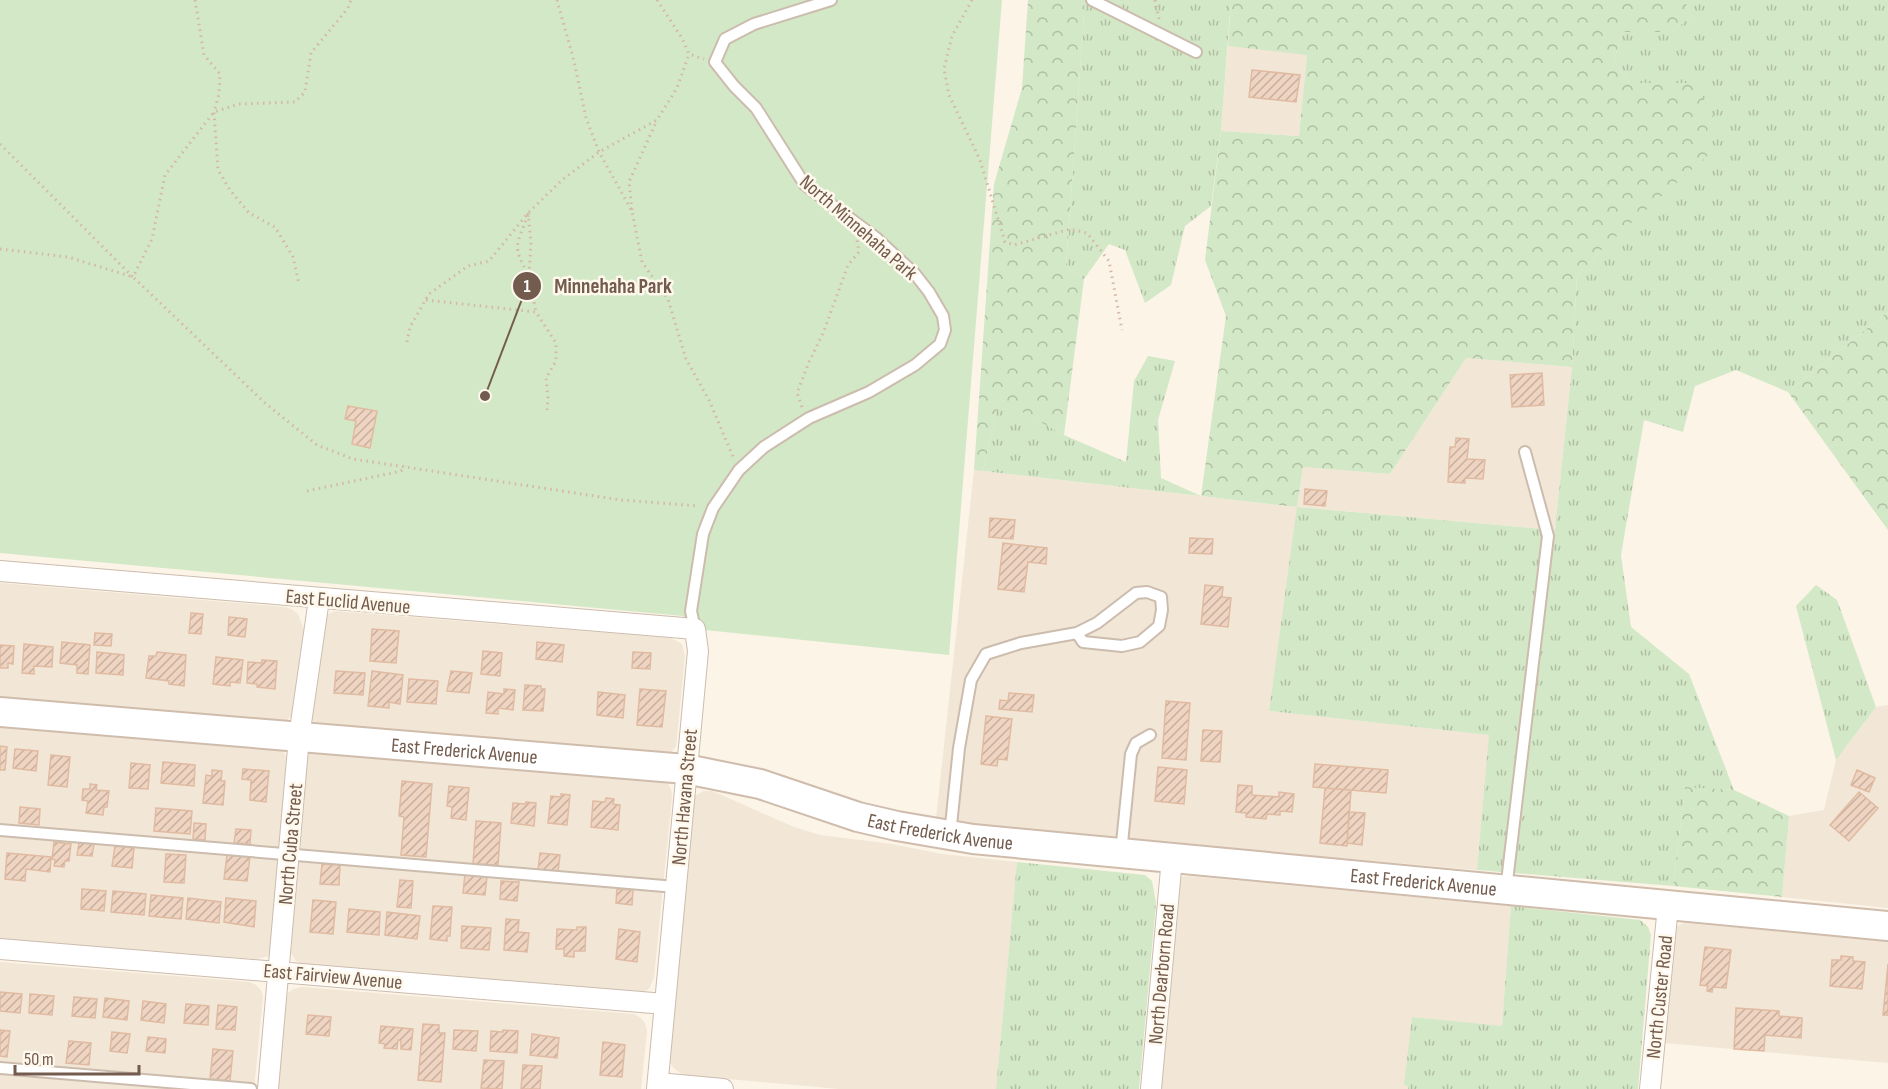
<svg xmlns="http://www.w3.org/2000/svg" width="1888" height="1089" font-family="'Sofia Sans Condensed',sans-serif">
<style>
.residential{fill:#f2e6d6}
.grass{fill:url(#grass-tufts)}
.forest{fill:url(#forest-crowns)}
.park{fill:#d3e8c6}
.building{fill:url(#building-hatch);stroke:#e0bba2;stroke-width:1.5}
.lines{fill:none;stroke-linecap:round;stroke-linejoin:round}
.service-casing{stroke:#ccbcae;stroke-width:14}
.minor-casing{stroke:#ccbcae;stroke-width:22}
.secondary-casing{stroke:#cfbcac;stroke-width:32}
.path{stroke:#d4b7a4;stroke-width:3;stroke-dasharray:1.5 4.5;stroke-linecap:butt}
.service{stroke:#fff;stroke-width:10}
.minor{stroke:#fff;stroke-width:20}
.secondary{stroke:#fff;stroke-width:28}
.labels{text-anchor:middle;stroke-width:5;stroke-linejoin:round;paint-order:stroke}
.street-label{font-size:20px;fill:#735b4d;stroke:#fef8ed}
.leader{fill:none;stroke:#735b4d;stroke-width:2}
.callout-dot{fill:#735b4d;stroke:#fef8ed;stroke-width:2}
.mark-label{font-size:18px;text-anchor:middle;font-weight:bold;fill:#fff}
.callout-label{font-size:21px;text-anchor:middle;font-weight:bold;fill:#735b4d;stroke:#fef8ed;stroke-width:5;stroke-linejoin:round;paint-order:stroke}
</style>
<defs>
<pattern id="grass-tufts" width="24" height="20" patternUnits="userSpaceOnUse" patternTransform="scale(1.5)"><rect width="24" height="20" fill="#d3e8c6"/><path d="M3 7l-1-3M5 7V3M7 7l1-3M15 17l-1-3M17 17v-4M19 17l1-3" fill="none" stroke="#b0bfa3"/></pattern>
<pattern id="forest-crowns" width="20" height="18" patternUnits="userSpaceOnUse" patternTransform="scale(1.5)"><rect width="20" height="18" fill="#d3e8c6"/><path d="M2 6a3 3 0 1 1 6 0M12 15a3 3 0 1 1 6 0" fill="none" stroke="#b0bfa3"/></pattern>
<pattern id="building-hatch" width="6" height="6" patternUnits="userSpaceOnUse" patternTransform="scale(1.5)"><rect width="6" height="6" fill="#efd4c1"/><path d="M-1 1l2-2M0 6l6-6M5 7l2-2" fill="none" stroke="#c6af9f"/></pattern>
</defs>
<rect width="100%" height="100%" fill="#fbf4e7"/>
<!-- residential -->
<path class="residential" d="M1228 46 1307 54 1299 136 1221 131Z
M1466 358 1572 367 1555 530 1298 507 1269 711 1490 735 1477 870 969 826 936 819 974 470 1297 507 1303 467 1390 474Z
M0 583 286 607 293 610 298 614 307 637 293 714 285 722 0 701Z
M335 611 670 638 677 641 682 644 685 656 676 747 668 755 319 726 312 720 311 715 324 616Z
M1888 705V908L1782 897 1789 816 1824 810 1836 760 1876 707Z
M0 723 282 748 286 757 274 948 272 954 266 957 256 959 0 939Z
M313 752 658 778 667 782 671 789 672 797 654 977 650 987 646 991 639 992 302 964 296 961 291 953 306 761 308 754Z
M703 791H712L794 827 820 835 892 844 942 854 1017 862 996 1089H839L683 1075 675 1069 669 1062 668 1051 691 806 695 796Z
M1188 876 1511 906 1502 1027 1412 1017 1405 1085 1408 1086V1089H1161L1180 877Z
M1684 923 1888 941V1063L1664 1043 1674 931 1677 926Z
M0 962 250 982 256 985 261 990 263 997 254 1089H0Z
M302 987 634 1014 641 1018 645 1023 647 1031 641 1089H278L286 1001 288 993 293 989Z"/>
<!-- grass -->
<path class="grass" d="M1085 0H1231L1221 131 1211 206 1185 226 1171 285 1145 303 1125 250 1109 244 1084 279 1066 266Z
M1685 0H1888V312L1788 392 1736 370 1695 386 1683 432 1644 420 1621 555 1631 627 1689 674 1734 790 1685 788 1673 886 1477 870 1489 735 1269 711 1297 507 1555 530 1572 367 1577 276 1601 250 1695 83H1629L1614 61 1622 32H1671L1691 17Z
M1148 356 1175 361 1158 420 1161 478 1201 496 983 471 999 398 1064 435 1126 462 1134 381Z
M1816 585 1837 600 1876 707 1836 760 1796 606Z
M1017 862 1145 875 1152 881 1156 903 1139 1089H996Z
M1511 906 1640 920 1648 927 1651 935 1638 1089H1408V1086L1404 1085 1412 1017 1502 1026Z"/>
<!-- forest -->
<path class="forest" d="M1028 0H1085L1066 266 1084 279 1064 435 999 399 983 471 974 470 994 184 1022 88Z
M1231 0H1685L1691 17 1671 32H1622L1614 61 1629 83H1695L1717 123 1707 156 1601 250 1577 276 1572 367 1466 358 1390 474 1303 467 1297 507 1201 496 1226 316 1205 260 1221 131 1299 136 1307 55 1228 46Z
M1888 312V530L1788 392Z
M1685 787 1734 790 1789 816 1782 897 1673 886Z"/>
<!-- park -->
<path class="park" d="M0 0H1002L949 655 695 629 683 616 0 553Z"/>
<!-- building -->
<path class="building" d="M1252 70 1300 75 1296 102 1249 97Z
M1542 373 1544 405 1512 407 1510 375Z
M348 406 377 411 370 448 352 444 356 421 345 419Z
M1456 438 1469 439 1467 459 1485 460 1483 479 1465 478V483L1448 482 1450 447H1455Z
M1305 489 1327 491 1325 506 1304 504Z
M990 518 1015 520 1013 539 989 537Z
M1190 538 1213 539 1212 554 1189 553Z
M1003 543 1047 548 1046 564 1028 562 1024 592 998 589Z
M1205 585 1223 587 1222 597 1231 598 1228 627 1201 624Z
M191 613 203 614 201 634 189 633Z
M229 617 247 619 245 637 228 635Z
M372 629 399 631 396 663 370 661Z
M95 633 112 634 111 646 94 645Z
M62 642 90 645 88 674 77 673V665L60 663Z
M537 642 564 645 562 662 536 659Z
M24 644 53 647 52 667 34 666V674L22 673Z
M0 645 14 646 13 664 8 663V668H0Z
M483 651 502 653 500 676 481 674Z
M97 652 124 655 123 675 96 673Z
M157 652 186 655 184 686 169 684V681L146 678 149 656H156Z
M633 652 651 653 650 669 632 668Z
M216 657 243 660 240 683 230 682V686L213 684Z
M262 660 277 661 275 689 257 687V684L247 683 248 662 262 663Z
M336 671 365 673 363 695 334 693Z
M372 671 403 675 400 704 389 702V708L368 706Z
M451 671 472 673 469 693 447 691Z
M409 679 438 681 436 704 407 702Z
M525 685 541 686V689H545L543 711 523 710Z
M504 689 515 690 513 710 498 708V714L486 713 488 692 504 694Z
M640 689 666 691 662 727 637 725Z
M598 692 625 695 623 718 597 715Z
M1009 693 1034 695 1032 712 999 709 1000 700 1008 701Z
M1166 701 1190 703 1186 760 1162 758Z
M986 716 1012 719 1007 760 998 759 997 766 981 764Z
M1203 730 1222 731 1220 762 1201 761Z
M0 746 7 747 5 770H0Z
M15 749 38 751 36 771 13 768Z
M51 755 70 757 67 787 48 785Z
M163 762 195 765 194 786 161 783Z
M131 763 150 765 148 789 129 788Z
M1315 764 1388 770 1386 793 1313 787Z
M1158 767 1187 770 1184 804 1155 801Z
M243 769 269 771 266 802 250 800 251 780 242 779Z
M212 770 222 771 221 781H225L223 805 203 803 206 775 212 776Z
M1857 770 1875 778 1869 792 1851 785Z
M402 781 432 784 426 857 401 855 404 817 399 816Z
M90 784 97 785 96 790 109 791 107 807H104L103 815 86 813 88 801 82 800 83 789H90Z
M1238 785 1252 786V795L1279 797V792L1294 794 1292 812 1280 811V815L1267 814 1266 819 1246 817V813L1236 812Z
M449 786 469 788 466 820 451 818 452 807 447 806Z
M1325 788 1351 790 1347 846 1320 843Z
M1859 792 1878 808 1849 841 1830 825Z
M561 794 570 795 567 825 548 823 551 796 561 797Z
M606 798 614 799 613 804 620 805 618 830 591 827 593 801 605 802Z
M526 802 536 803 534 826 511 823 513 803 526 804Z
M20 807 40 809 39 825 19 823Z
M156 808 192 811 190 834 154 831Z
M1349 812 1365 813 1362 845 1347 843Z
M476 821 501 823 498 865 473 864Z
M194 823 206 824 205 840 193 839Z
M236 829 251 830 250 844 234 843Z
M54 842 71 844 69 861H65L64 867 54 866 55 860 52 859Z
M79 843 94 844 92 856 77 855Z
M115 846 134 848 132 868 112 866Z
M7 853 51 857 50 872 26 869 25 881 5 879Z
M540 853 560 855 558 872 538 870Z
M166 854 186 855 184 883 164 882Z
M227 855 250 857 247 881 224 879Z
M322 864 340 865 339 885 320 884Z
M465 874 487 876 485 895 463 893Z
M400 880 413 881 411 908 397 907Z
M501 881 519 882 517 901 500 899Z
M82 889 106 891 104 911 81 909Z
M617 889 633 890 632 905 616 903Z
M113 891 146 894 144 915 111 912Z
M151 895 183 898 181 919 149 916Z
M188 898 221 902 219 923 186 919Z
M226 898 256 901 254 927 224 922Z
M313 900 336 902 333 934 310 932Z
M433 906 452 907 450 936H447V941L430 939Z
M349 909 380 912 379 935 347 932Z
M387 912 420 916 417 939 385 935Z
M506 919 519 920 518 932 529 933 527 952 504 950Z
M462 926 491 928 489 950 461 948Z
M577 927H586L585 951H574V957L564 956V949H556L557 929 577 930Z
M619 929 640 932 637 962 616 959Z
M1705 947 1731 950 1726 988 1713 987 1712 992 1707 991 1708 986 1700 985Z
M1841 956 1853 957V961L1865 962 1862 989 1830 986 1832 960H1841Z
M1888 964V1015H1883Z
M0 992 22 994 20 1013 0 1011Z
M30 994 54 996 52 1015 29 1013Z
M74 997 97 999 95 1018 72 1016Z
M105 998 129 1001 127 1020 103 1017Z
M143 1001 166 1004 164 1023 141 1020Z
M186 1004 209 1006 208 1025 184 1023Z
M218 1005 237 1007 235 1030 216 1029Z
M1736 1008 1779 1011V1016L1802 1018 1801 1038 1765 1035 1764 1051 1734 1049Z
M308 1015 331 1017 329 1036 306 1034Z
M423 1024 439 1025V1033H445L441 1082 418 1080Z
M381 1026 413 1029 411 1050 401 1049V1041L398 1040 397 1049 384 1048 385 1044 379 1043Z
M0 1030 10 1031 7 1057 0 1056Z
M454 1030 478 1031 476 1051 453 1049Z
M503 1030 518 1031 517 1053 490 1051 491 1031 503 1032Z
M112 1032 130 1034 127 1053 110 1051Z
M532 1034 559 1038 557 1058 530 1055Z
M148 1037 166 1039 165 1053 146 1051Z
M69 1041 91 1043 89 1065 66 1063Z
M603 1042 625 1045 622 1077 600 1075Z
M213 1049 233 1051 230 1081 210 1079Z
M484 1060 504 1061 502 1089 481 1088Z
M523 1065 542 1066 540 1089H521Z"/>
<g class="lines">
<defs>
<path id="service" d="M1092 0 1196 52
M695 629 691 611 703 534 713 508 739 470 764 447 809 418 869 392 915 365 940 344 945 330 943 316 929 292 915 274 875 237 805 185 756 108 734 86 715 62 725 39 754 24 831 0
M0 830 676 887
M950 835 959 748 971 680 986 654 1021 643 1077 633 1097 623 1136 593 1147 592 1161 597 1162 610 1159 626 1140 642 1122 646 1083 642 1077 633
M1121 853 1131 754 1136 743 1150 735
M1506 890 1548 536 1525 452
M0 1068 251 1089"/>
<path id="minor" d="M0 571 695 629 698 651 657 1089
M0 949 665 1004
M658 1083 723 1089
M268 1089 299 737 319 599
M1151 1089 1172 858
M1650 1089 1668 906"/>
<g id="secondary">
<path id="s1" d="M0 712 686 769 760 784 858 817 897 826 973 839 1888 926"/>
</g>
</defs>
<!-- service casing -->
<use href="#service" class="service-casing"/>
<!-- minor casing -->
<use href="#minor" class="minor-casing"/>
<!-- secondary casing -->
<use href="#secondary" class="secondary-casing"/>
<!-- path -->
<path class="path" d="M195 0 204 55 220 74 219 94 214 112 218 170 230 190 249 213 275 227 293 257 299 284
M557 0 574 61 586 118 599 152 632 211 642 262 668 299 686 359 709 400 734 459
M657 0 682 38 689 54 704 59
M972 0 952 36 944 69 949 95 980 160 1005 242 1014 245 1070 229 1087 233 1109 261 1122 330
M1155 0 1159 19
M0 144 133 277 152 239 165 175 214 112 239 104 295 102 305 92 311 53 348 8 351 0
M632 210 629 182 657 120
M528 213 531 242 529 276 536 312
M528 215C517 245 511 246 529 275
M0 249 68 257 133 277 265 403 317 445 353 459 621 500 699 506
M426 300 536 312 556 343V361L546 378 548 398 547 410
M407 342 410 327 429 294 468 266 489 261 528 213 562 180 599 152 657 120 677 88 689 54
M802 407 797 393 809 362 824 331 848 265 859 252 857 240
M307 491 401 471 405 466"/>
<!-- service -->
<use href="#service" class="service"/>
<!-- minor -->
<use href="#minor" class="minor"/>
<!-- secondary -->
<use href="#secondary" class="secondary"/>
</g>
<g class="labels">
<!-- street labels -->
<g class="street-label">
<text transform="translate(859 227) rotate(41)" y="7">North Minnehaha Park</text>
<text transform="translate(348 601) rotate(5)" y="7">East Euclid Avenue</text>
<text dy="7" stroke="none"><textPath href="#s1" startOffset="466">East Frederick Avenue</textPath></text>
<text transform="translate(684 797) rotate(-85)" y="7">North Havana Street</text>
<text dy="7" stroke="none"><textPath href="#s1" startOffset="951">East Frederick Avenue</textPath></text>
<text transform="translate(290 844) rotate(-85)" y="7">North Cuba Street</text>
<text dy="7" stroke="none"><textPath href="#s1" startOffset="1437">East Frederick Avenue</textPath></text>
<text transform="translate(1161 974) rotate(-85)" y="7">North Dearborn Road</text>
<text transform="translate(333 976) rotate(5)" y="7">East Fairview Avenue</text>
<text transform="translate(1659 997) rotate(-84)" y="7">North Custer Road</text>
</g>
</g>
<!-- callouts -->
<path class="leader" d="M485 396L527 286"/>
<g class="callout-dot">
<circle cx="485" cy="396" r="6"/>
<circle cx="527" cy="286" r="15"/>
</g>
<g class="mark-label">
<text x="527" y="292">1</text>
</g>
<g class="callout-label">
<text x="613" y="293">Minnehaha Park</text>
</g>
<!-- scale -->
<path d="M15 1065v9h124v-9" fill="none" stroke="#735b4d" stroke-width="3"/>
<text x="24" y="1065" font-size="18" fill="#735b4d" stroke="#fef8ed" stroke-width="4.5" paint-order="stroke">50 m</text>
</svg>
